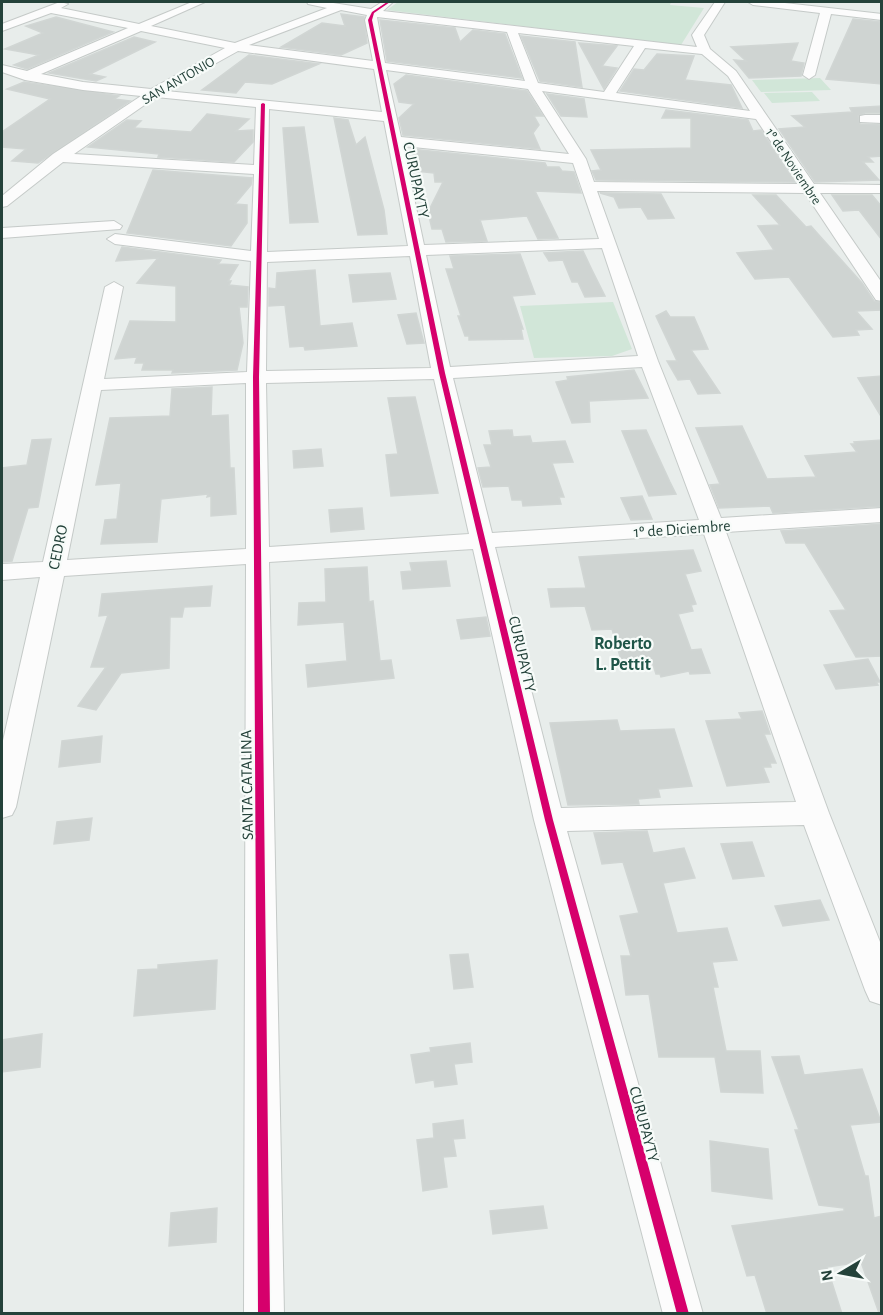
<svg xmlns="http://www.w3.org/2000/svg" width="883" height="1315" font-family="'Alegreya Sans',sans-serif">
<style>
.green{fill:#d1e6d8}
.building{fill:#cfd4d2;stroke:#d1d6d4;stroke-width:1.5}
.lines{fill:none;stroke-linecap:round;stroke-linejoin:round}
.minor-casing{stroke:#c5cac8;stroke-width:2}
.minor{fill:#fcfcfc;fill-rule:evenodd}
.cycleway-casing{stroke:#f7fbf9;stroke-width:3}
.cycleway{fill:#d6006c;fill-rule:evenodd}
.labels{text-anchor:middle;stroke-width:4.5;stroke-linejoin:round;paint-order:stroke}
.far-street-label{font-size:14px;fill:#24423a;stroke:#f7fbf9}
.street-label{font-size:16px;fill:#24423a;stroke:#f7fbf9}
.neighbourhood-label{font-size:18px;font-weight:bold;fill:#1f5548;stroke:#f7fbf9}
</style>
<rect width="100%" height="100%" fill="#e8edeb"/>
<!-- green -->
<path class="green" d="M398 2H671L670 5 704 8 681 45 387 10Z
M820 78 831 90 761 92 752 80Z
M812 92 820 101 772 103 764 93Z
M613 302 632 349 612 356 534 358 520 306Z"/>
<!-- building -->
<path class="building" d="M341 14 364 17 367 43 341 55 281 47 322 23 345 26Z
M56 17 113 32 27 69 14 65 39 55 5 49 43 33 26 26Z
M853 19 882 22V84L826 79Z
M380 20 455 28 460 42 473 30 505 34 522 78 387 61Z
M521 36 575 42 582 87 540 81Z
M134 37 155 42 90 74 105 77 96 81 49 73Z
M579 43 617 46 602 66 617 68 604 89Z
M798 43 791 61 804 63 801 76 749 78 734 60 746 61 731 47Z
M657 54 694 56 685 80 731 85 742 108 620 91 634 69 644 70Z
M249 55 319 64 272 84 245 82 236 93 202 90Z
M406 75 527 91 543 116H534L539 125 533 133 540 149 403 135 399 118 414 104 399 102 394 84Z
M24 82 119 96 114 99 130 101 38 163 12 161 26 149 2 147V132L50 99 7 89Z
M547 94 584 99 587 117 561 116Z
M882 106V113H865L858 116 860 124 882 125V156L868 157 873 162H863L879 180 815 182 779 129 805 127 792 116 852 112 850 108Z
M666 110 748 120 753 131 761 130 795 182 596 180 592 171 601 170 591 150 691 148V118H662Z
M207 114 249 119 236 131 253 130V142L234 162 158 157 159 154 88 147 127 120 141 121 134 128 191 132Z
M334 118 348 120 356 145 365 137 384 210 387 234 358 235Z
M304 127 318 222 290 223 283 128Z
M411 149 545 163 547 167H559L562 171 574 172 581 193 535 191 558 238 538 239 527 216 480 220 487 241 446 242 442 229H432L428 212 443 182H435L434 173 416 171Z
M153 170 252 178 251 185 235 204 247 205V223L231 246 127 233Z
M600 193 661 194 674 218 648 219 641 207 619 208 614 197Z
M753 195H776L806 227 811 226 818 234 862 283 874 301 882 303V310L856 311 872 329 856 330 859 335 833 337 789 277 755 279 737 253 774 250 758 226 780 225Z
M832 195H872L882 207V240L859 210 843 211Z
M122 247 221 260 218 264 238 265 228 281H231L229 285 248 287 247 307H239L243 343 237 370 172 373 173 370H142L144 363H135L137 357 115 359 130 321 176 322V286L137 283 158 258 116 261Z
M583 251 592 270 605 296 585 297 578 282H572L563 260 549 261 544 253Z
M520 254 535 294 512 296 523 329H521L523 339 469 340V336H465L458 316H461L446 269H454L450 256Z
M315 270 320 326 352 323 357 346 305 350 304 346 290 347 285 305 269 306V288L276 289 277 273Z
M390 273 396 299 353 302 349 275Z
M666 311 670 317H694L708 349 691 350 720 393 698 394 690 379 678 380 667 361H677L656 316Z
M416 313 424 343 407 344 398 315Z
M634 370 648 398 589 401 590 422 572 423 556 382 568 380 567 377Z
M882 376V418L858 378Z
M212 387 211 416 228 415 230 468H234L236 514 211 516V496L207 497 208 494 161 499 157 542 101 544 105 520 117 519 121 483 96 485 110 418 170 416 172 389Z
M415 397 438 493 391 496 386 455 398 454 388 398Z
M742 426 767 479 816 477 805 456 857 452 851 444H855L854 442 882 440V506L773 513 770 506 719 508 710 485 720 484 696 428Z
M512 430 513 437 530 436 532 443 565 441 573 462 552 463 564 497H559L561 504 523 506 522 500H512L509 486 483 487 478 468 491 467 484 445H492L489 431Z
M646 430 670 482 676 494 649 496 622 431Z
M51 439 38 507 28 508 12 561 2 562V468L27 465 32 440Z
M321 449 323 466 294 468 293 451Z
M642 496 652 519 631 520 621 498Z
M362 508 364 529 331 532 329 510Z
M882 524V656L856 657 830 611 846 610 805 543H786L781 531Z
M693 550 701 571 685 574 696 604 691 605 693 611 678 614 691 650 701 649 710 673 690 674 689 671 661 677 660 674H656L651 658 621 660 612 629 592 630 585 606 551 607 548 589 586 588 579 557Z
M446 561 450 586 403 589 401 572 412 571 410 563Z
M367 567 369 602 373 601 380 661 391 660 394 678 308 687 306 665 347 661 344 622 298 625 299 603 326 602 325 569Z
M212 586 210 606 184 607 182 617H170L169 668 121 673 96 710 78 706 106 667H91L108 615 99 616 102 594Z
M486 617 490 636 461 639 457 620Z
M868 659 880 682H876L878 685 836 689 824 665Z
M762 711 770 734H764L776 763H770L771 767H763L769 782 727 786 706 721 742 719 739 713Z
M617 720 620 731 674 729 692 786 658 789 660 797 638 799 639 804 568 805 550 723Z
M102 736 100 762 59 767 62 741Z
M92 818 89 840 54 844 57 822Z
M647 831 653 853 684 848 695 878 663 883 677 933 727 928 737 960 712 962 718 987H713L726 1051H760L763 1093 721 1092 715 1057H659L649 994 626 995 621 956H631L620 916 639 913 623 862 602 864 594 833Z
M752 842 764 876 733 879 721 844Z
M820 900 829 920 783 926 775 906Z
M468 954 473 987 454 989 450 955Z
M217 960 215 1009 134 1016 138 970 158 969V965Z
M42 1034 40 1067 2 1072V1040Z
M470 1043 472 1062 454 1064 457 1084 435 1087 434 1080 416 1083 411 1055 431 1052 430 1048Z
M799 1056 804 1075 862 1069 881 1122 850 1125 865 1176H868L874 1218 882 1216V1313H879L861 1262 827 1267 842 1314H767L755 1275 747 1276 732 1226 844 1211V1208L819 1205 795 1130H799L772 1057Z
M463 1120 465 1138 453 1139 456 1156 443 1157 447 1187 423 1191 417 1140 434 1138 433 1124Z
M710 1141 768 1149 772 1199 712 1191Z
M543 1206 547 1228 493 1234 490 1211Z
M217 1208 216 1242 169 1246 171 1213Z"/>
<g class="lines">
<defs>
<path id="minor" d="M60 2 68 4 61 8 139 24 192 2H205L151 26 235 43 327 8 308 4 307 2H327L371 9 382 2H393L383 11 697 47 692 35 715 2H725L704 35 710 49 736 71 814 184 882 185V193H820L882 283V301L876 300 805 193 597 191 658 361 721 518 882 508V522L726 532 829 813 882 947V1005L870 1001 865 990 804 825 567 831 703 1314H663L534 820 473 549 269 562 284 1314H244L246 564 64 576 16 807 12 815 2 818V745L40 577 2 580V564L43 562 105 287 114 282 123 287 104 379 247 372 251 261 115 244 107 239 115 234 251 251 254 174 63 162 7 206 2 207V196L53 154 141 96 83 90 25 80 2 72V65L27 71 128 28 51 13 2 31V24ZM341 10 367 15 365 20 373 61 249 45ZM377 17 507 32 525 81 385 63ZM141 31 225 48 151 89 83 82 41 74ZM518 33 634 46 604 92 538 83ZM645 48 702 54 728 76 750 111 616 93ZM238 51 374 69 382 112 166 91ZM386 70 528 89 569 154 401 137ZM542 91 756 119 799 184 594 182 586 159ZM156 97 256 107 254 165 74 154ZM269 109 384 121 408 246 267 252ZM403 146 573 163 599 239 424 245ZM602 248 638 356 450 367 426 255ZM410 256 431 368 266 371 267 262ZM642 367 699 520 492 533 453 378ZM434 379 469 534 269 547 266 383ZM246 383V549L67 560 101 390ZM704 534 796 802 561 808 495 547Z
M748 2H776L882 14V20L831 14 815 75 809 79 803 75 820 13 753 5Z
M865 115H882V123L860 122V116Z
M114 221 122 226 120 229 2 238V228Z"/>
</defs>
<!-- minor casing -->
<use href="#minor" class="minor-casing"/>
<!-- minor -->
<use href="#minor" class="minor"/>
<defs>
<path id="cycleway" d="M387 2H390L374 13 372 20 445 373 553 820 689 1314H677L545 820 439 373 368 20 372 12Z
M263 103 265 104 259 377 270 1314H258L253 377 261 104Z"/>
</defs>
<!-- cycleway casing -->
<use href="#cycleway" class="cycleway-casing"/>
<!-- cycleway -->
<use href="#cycleway" class="cycleway"/>
</g>
<g class="labels">
<!-- far-street labels -->
<g class="far-street-label">
<text transform="translate(178 80) rotate(-30)" y="5">SAN ANTONIO</text>
<text transform="translate(794 166) rotate(56)" y="5">1º de Noviembre</text>
</g>
<!-- street labels -->
<g class="street-label">
<text transform="translate(417 180) rotate(78)" y="6">CURUPAYTY</text>
<text transform="translate(682 528) rotate(-4)" y="6">1º de Diciembre</text>
<text transform="translate(57 547) rotate(-78)" y="6">CEDRO</text>
<text transform="translate(523 654) rotate(77)" y="6">CURUPAYTY</text>
<text transform="translate(246 785) rotate(-91)" y="6">SANTA CATALINA</text>
<text transform="translate(645 1124) rotate(75)" y="6">CURUPAYTY</text>
</g>
<!-- neighbourhood labels -->
<g class="neighbourhood-label">
<text x="623" y="649">Roberto<tspan x="623" dy="21">L. Pettit</tspan></text>
</g>
</g>
<!-- border -->
<rect width="883" height="1315" fill="none" stroke="#24423a" stroke-width="6"/>
<!-- north arrow -->
<g transform="translate(841 1273) rotate(260)" stroke="#f7fbf9" stroke-width="4.5" paint-order="stroke">
<path d="M0-4.5L10 22L0 15L-10 22Z" fill="#24423a"/>
<text y="-9" font-size="16" font-weight="bold" text-anchor="middle" fill="#24423a">N</text>
</g>
</svg>
